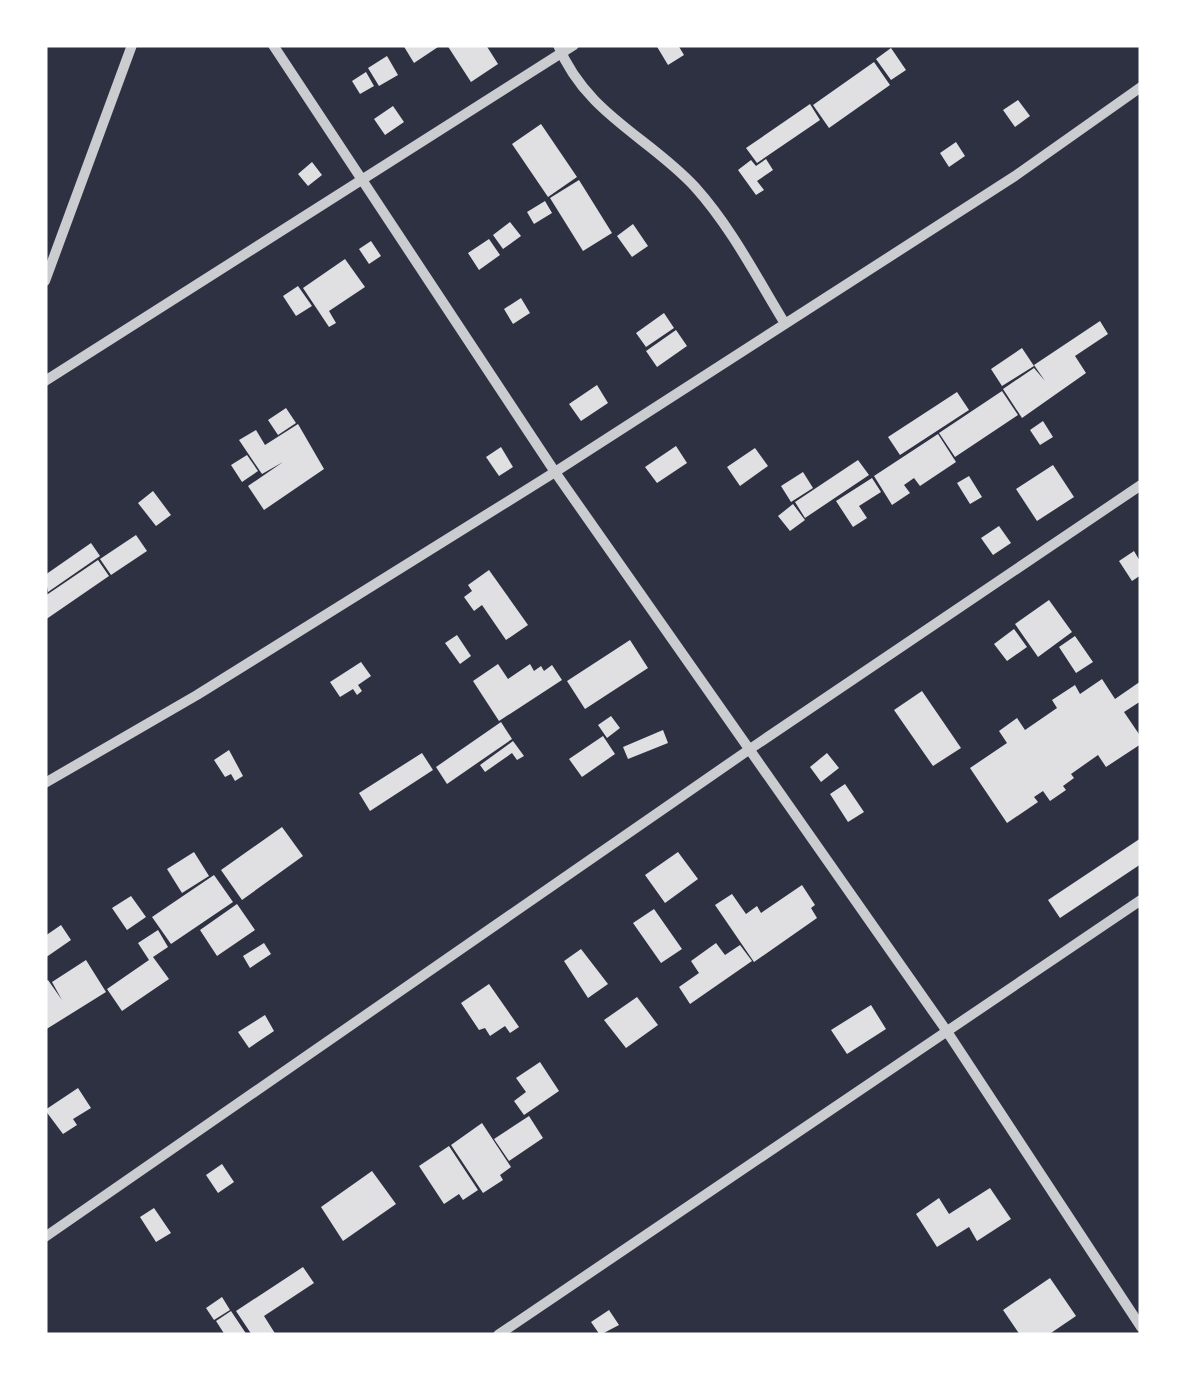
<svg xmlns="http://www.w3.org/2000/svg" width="1186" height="1380" font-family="'Golos Text',sans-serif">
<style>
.building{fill:#e0e0e3}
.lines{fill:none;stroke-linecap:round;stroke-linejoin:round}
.minor{stroke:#caccd0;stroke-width:10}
</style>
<rect width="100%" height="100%" fill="#2d3142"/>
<!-- building -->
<path class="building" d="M403 45H441L414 63Z
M447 45H486L498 64 471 82Z
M656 45H678L684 55 668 65Z
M891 48 906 70 891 80 876 59Z
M387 56 398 75 379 86 368 68Z
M874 62 890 85 829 128 813 105Z
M366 72 374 86 360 94 352 81Z
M1018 100 1030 116 1015 127 1003 110Z
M810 104 820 120 757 163 746 148Z
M393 106 404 122 385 135 374 119Z
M541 124 577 177 548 197 512 144Z
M956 142 965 156 949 167 940 153Z
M766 159 773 170 757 181 764 190 756 195 738 170 751 160 756 166Z
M312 162 322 175 308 186 298 174Z
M579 180 612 233 583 251 550 198Z
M545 201 552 213 534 224 527 212Z
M510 222 521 236 503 249 493 235Z
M633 224 648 246 632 257 617 236Z
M489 239 500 255 479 270 468 253Z
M371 241 381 256 369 264 359 249Z
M345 259 365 287 329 311 336 323 329 327 303 288Z
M298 286 312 306 296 316 283 296Z
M521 298 530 313 513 324 504 309Z
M664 313 674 328 646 347 636 333Z
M1100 321 1108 334 1075 356 1086 373 1022 418 1003 389 1034 368 1045 381 1034 365Z
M676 330 687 346 657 367 646 351Z
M1022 348 1034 366 1002 386 991 369Z
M597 385 608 403 581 421 569 404Z
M1002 391 1018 415 955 457 939 433Z
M957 392 969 410 900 455 888 437Z
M286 408 296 423 278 435 268 420Z
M1043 421 1053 437 1040 445 1030 430Z
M298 424 324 469 264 510 248 486 283 462 262 474 239 440 256 430 265 445Z
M938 434 956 462 920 486 914 478 904 485 910 493 892 505 874 476Z
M676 446 687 463 657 483 645 467Z
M501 447 513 467 499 476 486 457Z
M755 448 768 466 740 486 727 467Z
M247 455 258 471 242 482 231 465Z
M858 460 869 475 805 518 795 502Z
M1053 465 1074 497 1037 521 1016 489Z
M803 472 813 488 791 502 781 486Z
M969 476 982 497 970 504 957 483Z
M872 478 881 492 859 506 867 518 853 527 836 501Z
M153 491 171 515 156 526 138 503Z
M793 504 805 520 790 531 778 516Z
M999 526 1011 543 993 555 981 538Z
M136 535 147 551 111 575 100 559Z
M91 543 100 556 48 592 45 575Z
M1134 551 1141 563V575L1132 581 1119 561Z
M98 560 109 576 45 620V596Z
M489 570 528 625 506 640 482 605 474 611 464 597 472 591 468 585Z
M1049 600 1072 632 1038 657 1015 624Z
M1014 629 1027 647 1007 661 994 644Z
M457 635 471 656 460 664 445 643Z
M1075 636 1093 662 1076 673 1059 647Z
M630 640 648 668 585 709 567 681Z
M361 662 371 676 358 685 362 691 357 695 353 689 340 697 330 682Z
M498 664 508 679 530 664 534 671 541 666 544 671 552 665 562 680 499 721 473 681Z
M1102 679 1115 699 1141 681V701L1124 712 1141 737V744L1106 767 1098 755 1071 774 1074 778 1063 786 1066 790 1050 801 1043 791 1034 797 1038 802 1007 823 970 768 1007 743 999 731 1017 718 1025 730 1057 708 1052 700 1075 685 1080 694Z
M922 691 961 748 933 766 894 710Z
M611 716 620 728 607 738 598 725Z
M501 722 512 739 447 784 436 767Z
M663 730 668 743 628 759 623 747Z
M603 736 615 754 582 777 569 759Z
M513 741 524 756 517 760 512 753 485 772 480 765Z
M229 750 243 776 235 781 231 774 225 777 214 760Z
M422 753 433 770 370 811 359 793Z
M827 753 839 768 821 782 810 767Z
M845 784 864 812 848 822 830 794Z
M282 827 303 856 242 900 221 870Z
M1141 838V864L1060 918 1048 900Z
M194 852 209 876 182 893 167 869Z
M678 852 698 879 665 903 645 875Z
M214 875 233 902 171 944 152 917Z
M802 885 815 905 811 908 817 918 754 962 715 905 732 894 746 914 757 906 761 913Z
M131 896 146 917 127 930 112 908Z
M237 904 255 930 217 956 200 930Z
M654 909 682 949 661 963 633 923Z
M61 925 71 940 45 958V936Z
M158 930 168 947 153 957 169 979 122 1011 107 989 149 960 138 943Z
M264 943 271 954 250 968 243 956Z
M716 943 725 955 740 945 752 961 690 1004 679 987 699 973 691 961Z
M581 949 608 984 588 998 564 961Z
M86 960 106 992 45 1030V982L48 980 62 1000 52 982Z
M489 984 519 1027 510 1033 505 1026 490 1036 485 1028 479 1030 461 1003Z
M637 997 658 1025 626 1048 604 1020Z
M871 1005 886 1029 847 1054 831 1030Z
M265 1015 274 1031 249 1048 238 1032Z
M540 1062 559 1091 524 1115 514 1101 526 1092 516 1078Z
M78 1088 91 1108 73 1119 77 1125 63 1134 45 1110Z
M529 1116 543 1138 509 1161 494 1139Z
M482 1123 511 1167 500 1175 503 1180 483 1193 451 1145Z
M449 1146 478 1190 463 1200 459 1194 444 1204 419 1166Z
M222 1164 234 1182 218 1193 206 1175Z
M372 1171 396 1204 343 1241 321 1207Z
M990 1188 1011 1219 977 1241 969 1227 937 1247 916 1214 939 1198 949 1214Z
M154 1208 171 1233 156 1242 140 1217Z
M303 1267 314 1283 264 1316 276 1335H252L236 1311Z
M1050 1278 1076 1316 1048 1335H1020L1003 1310Z
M222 1297 230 1310 214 1320 206 1308Z
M609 1310 619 1325 600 1335 591 1322Z
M231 1311 247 1335H225L216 1321Z"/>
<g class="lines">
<!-- minor -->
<path class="minor" d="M273 45 555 472 946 1030 1141 1327
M558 45C586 114 649 137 695 187 731 227 756 276 784 322
M45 281 132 45
M45 381 574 45
M45 783 197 695 555 472 1015 176 1141 87
M45 1237 750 749 1141 485
M498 1335 1141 900"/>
</g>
<!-- border -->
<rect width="1186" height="1380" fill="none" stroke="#ffffff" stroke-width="95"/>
</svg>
